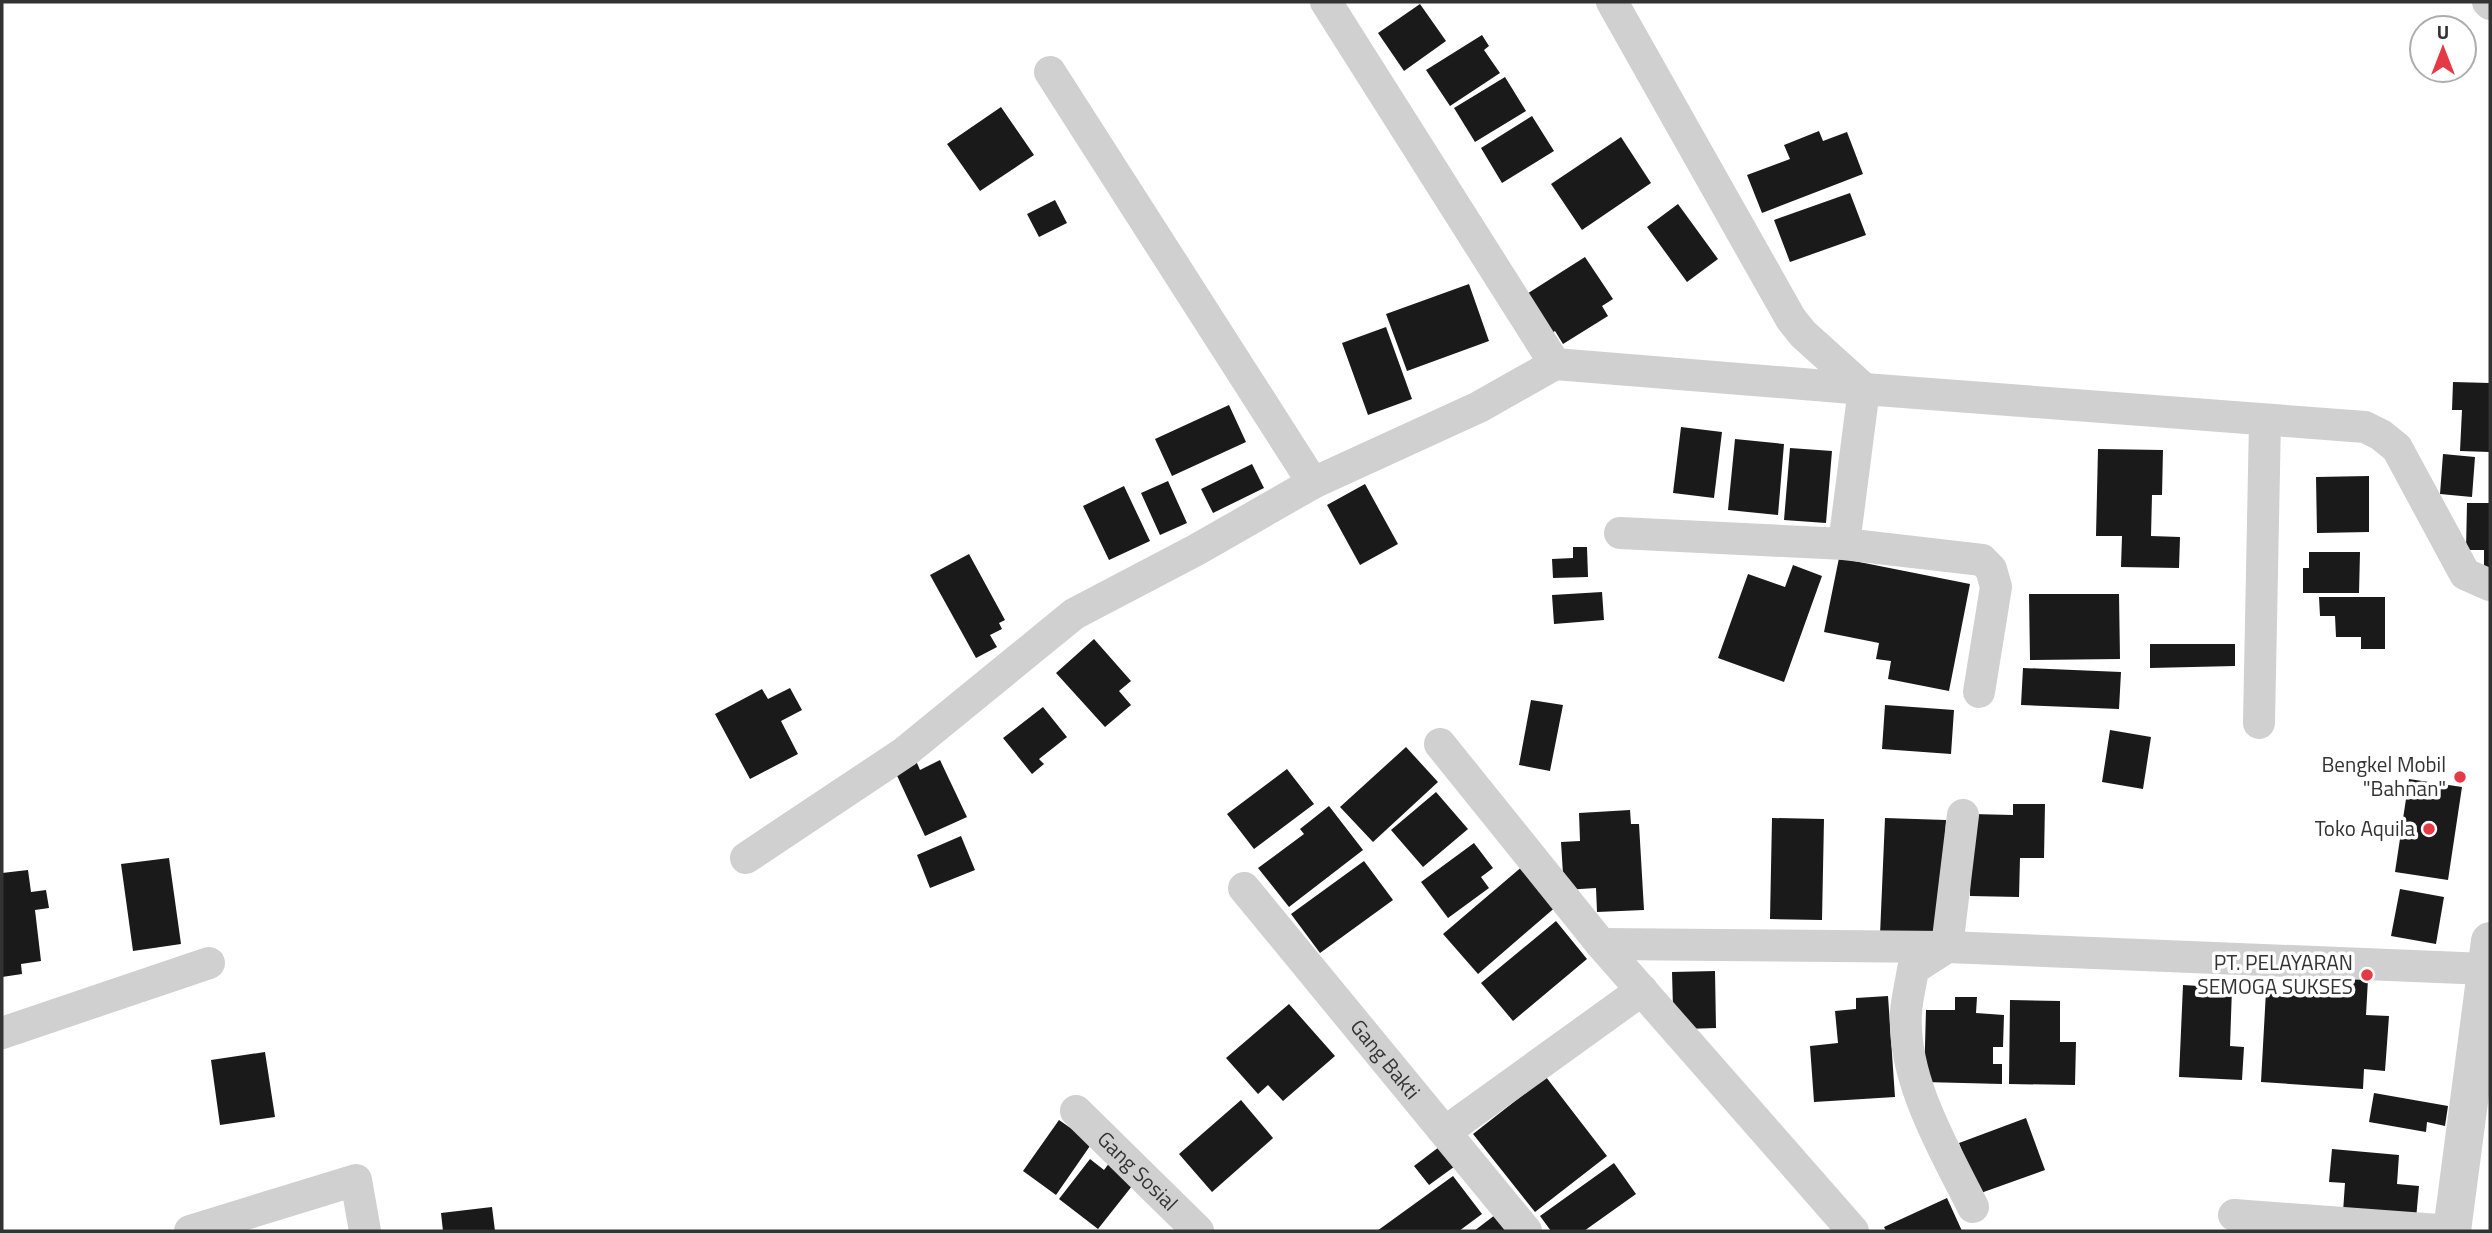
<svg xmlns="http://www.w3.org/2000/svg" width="2492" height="1233" font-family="'Titillium Web',sans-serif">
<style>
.building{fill:#1a1a1a}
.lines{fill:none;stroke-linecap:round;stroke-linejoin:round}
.minor{stroke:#d0d0d0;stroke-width:32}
.tertiary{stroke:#d0d0d0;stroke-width:38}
.poi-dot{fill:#e63946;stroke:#fff;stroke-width:2.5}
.labels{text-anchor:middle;stroke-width:7;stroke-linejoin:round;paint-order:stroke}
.poi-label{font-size:21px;fill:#333;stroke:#fff;text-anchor:end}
.street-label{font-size:21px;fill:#333;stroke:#fff}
</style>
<rect width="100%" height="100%" fill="#fff"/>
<!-- building -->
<path class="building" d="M1420 4 1446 41 1404 71 1378 33Z
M1482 35 1489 46 1484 50 1500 73 1450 106 1426 70Z
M1505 77 1526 111 1475 142 1454 108Z
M1001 107 1034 155 980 191 947 144Z
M1532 116 1554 151 1502 183 1481 148Z
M1819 131 1823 141 1847 132 1863 174 1762 213 1747 175 1790 159 1784 145Z
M1621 137 1651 183 1582 230 1551 184Z
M1850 193 1866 235 1790 262 1774 220Z
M1055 200 1067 223 1039 237 1027 214Z
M1678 204 1718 259 1687 282 1647 227Z
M1585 257 1613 299 1602 306 1608 316 1563 344 1555 331 1547 336 1522 297Z
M1469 284 1489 341 1407 371 1386 314Z
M1386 327 1412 399 1368 415 1342 343Z
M2453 382 2490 383V452L2460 451 2462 410H2452Z
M1229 405 1246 442 1172 476 1155 439Z
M1681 427 1722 432 1714 498 1673 493Z
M1735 439 1784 444 1778 515 1728 510Z
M1790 448 1832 451 1826 523 1784 520Z
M2098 449 2163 450 2162 495H2152L2151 536 2180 537 2179 568 2121 567 2122 536H2096Z
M2443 454 2475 457 2472 497 2440 494Z
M1252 464 1264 488 1213 513 1201 489Z
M2369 476V532L2317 533 2316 477Z
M1168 481 1187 523 1160 535 1141 493Z
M1365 484 1398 544 1360 565 1327 505Z
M1124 486 1150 541 1109 560 1083 506Z
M2467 503H2490V568H2484V550H2466Z
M1573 547H1587L1588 577 1553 578 1552 559 1573 558Z
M2309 552H2360L2359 593H2303V568H2309Z
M969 554 1005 620 999 623 1002 629 990 635 997 647 976 658 930 575Z
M1839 558 1970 584 1949 691 1888 679 1891 661 1876 659 1879 643 1824 632Z
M1793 565 1822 576 1784 682 1718 658 1748 574 1785 587Z
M1602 592 1604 620 1554 624 1552 595Z
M2029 594H2119L2120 659 2030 660Z
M2319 597H2385V649H2361V637H2336L2335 616H2320Z
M1094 639 1131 681 1119 691 1131 705 1105 727 1056 673Z
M2150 644H2235V666L2150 668Z
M2023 668 2121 672 2119 709 2021 705Z
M790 688 802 710 781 721 798 754 750 779 715 714 762 689 768 699Z
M1531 700 1563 705 1550 771 1519 765Z
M1885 705 1954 710 1951 754 1882 749Z
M1043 707 1067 737 1039 759 1044 764 1032 774 1003 738Z
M2110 730 2151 737 2143 789 2102 782Z
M1406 747 1438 782 1373 842 1340 807Z
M914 756 920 770 940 760 967 817 925 836 893 767Z
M1287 769 1314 804 1254 849 1227 814Z
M2409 779 2462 787 2448 880 2395 872Z
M1436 792 1468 829 1423 867 1391 830Z
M2013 804H2045L2044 858H2020L2019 897 1970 896 1971 814 2013 815Z
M1329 806 1363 850 1289 907 1258 868 1304 834 1300 829Z
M1630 810 1631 824H1639L1644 910 1597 912 1596 888 1564 890 1561 842 1580 841 1579 813Z
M1772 818 1824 819 1822 920 1770 919Z
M1885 818 1946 820 1941 937 1880 935Z
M961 836 975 870 930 888 917 855Z
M1474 843 1493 868 1481 877 1489 888 1448 918 1421 882Z
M169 858 181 944 133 951 121 864Z
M1364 861 1393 900 1320 953 1291 914Z
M1524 865 1558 905 1478 974 1443 934Z
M28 870 31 892 46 890 49 908 35 910 41 961 21 964 22 974 2 977V873Z
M2400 889 2444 897 2436 944 2391 936Z
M1556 921 1587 959 1513 1021 1481 983Z
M1715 971 1716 1028 1685 1029 1673 1008 1672 972Z
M2321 976 2368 979 2366 1015 2389 1016 2385 1071 2364 1069 2363 1089 2261 1082 2266 991 2320 994Z
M2183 985 2232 988 2230 1046 2244 1047 2242 1080 2179 1077Z
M1888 996 1895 1097 1814 1102 1810 1046 1838 1043 1835 1011 1856 1009V998Z
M1955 997H1977L1976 1013 2004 1015 2003 1047H1993V1064H2002V1084L1924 1082 1926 1010H1955Z
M2010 1000 2060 1001V1042H2076L2075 1085 2009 1084Z
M1289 1004 1335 1056 1283 1101 1268 1085 1258 1094 1226 1058Z
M265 1052 275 1117 220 1125 211 1060Z
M1546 1077 1607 1156 1535 1212 1473 1134Z
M2374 1093 2448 1106 2445 1126 2427 1122 2426 1132 2369 1122Z
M1241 1100 1273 1138 1212 1192 1179 1154Z
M2026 1118 2045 1170 1978 1194 1959 1143Z
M1059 1120 1092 1143 1056 1195 1023 1171Z
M1443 1144 1458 1164 1429 1185 1414 1166Z
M2332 1149 2399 1155 2397 1184 2419 1186 2416 1219 2343 1212 2345 1183 2329 1182Z
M1090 1159 1104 1170 1110 1162 1136 1181 1098 1229 1059 1199Z
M1614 1163 1636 1194 1584 1231H1551L1540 1216Z
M1453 1176 1482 1214 1459 1231H1377Z
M1947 1198 1962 1231H1886L1884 1227Z
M492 1207 495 1231H443L441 1213Z
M1495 1215 1507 1231H1474Z"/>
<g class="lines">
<!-- minor -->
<g class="minor">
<path d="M1612 2 1791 319 1803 334 1864 389 2365 427 2381 435 2397 448 2465 574 2490 585"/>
<path d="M2488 2 2490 4"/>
<path d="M1050 72 1313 483"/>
<path d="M1555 364 1864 389 1844 544"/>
<path d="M1620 533 1844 544 1982 560 1991 569 1996 587 1979 692"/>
<path d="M2259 723 2265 420"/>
<path d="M1440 744 1601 944 1853 1231"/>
<path d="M1963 815 1947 947 1913 969C1911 983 1907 998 1906 1012 1902 1079 1944 1149 1973 1207"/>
<path d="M746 858 905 752 1074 614 1196 550 1313 483 1479 407 1555 364 1326 2"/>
<path id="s1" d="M1244 888 1526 1231"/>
<path d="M1601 944 1947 947 2486 969"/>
<path d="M2 1033 209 963"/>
<path id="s2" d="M1076 1111 1198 1231"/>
<path d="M1445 1132 1642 990"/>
<path d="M2234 1215 2452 1231"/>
<path d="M190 1231 356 1180 365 1231"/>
</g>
<!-- tertiary -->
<path class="tertiary" d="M2452 1231 2490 941"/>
</g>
<!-- markers -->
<g class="poi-dot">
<circle cx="2460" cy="777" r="7"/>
<circle cx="2429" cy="829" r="7"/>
<circle cx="2367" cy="975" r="7"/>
</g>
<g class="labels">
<!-- poi labels -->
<g class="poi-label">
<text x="2446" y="772">Bengkel Mobil<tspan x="2446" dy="24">"Bahnan"</tspan></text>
<text x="2415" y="836">Toko Aquila</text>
<text x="2353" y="970">PT. PELAYARAN<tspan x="2353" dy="24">SEMOGA SUKSES</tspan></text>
</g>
<!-- street labels -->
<g class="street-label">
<text dy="7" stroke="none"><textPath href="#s1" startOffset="222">Gang Bakti</textPath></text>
<text dy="7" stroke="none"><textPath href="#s2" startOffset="86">Gang Sosial</textPath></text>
</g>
</g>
<!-- border -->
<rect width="2492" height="1233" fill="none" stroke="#333333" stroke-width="7"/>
<!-- north arrow -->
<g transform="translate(2443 49)"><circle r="33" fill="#ffffff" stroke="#adadad" stroke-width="2"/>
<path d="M0-5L12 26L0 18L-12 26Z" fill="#e63946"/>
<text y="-10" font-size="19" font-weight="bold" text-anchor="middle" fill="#333333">U</text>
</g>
</svg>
